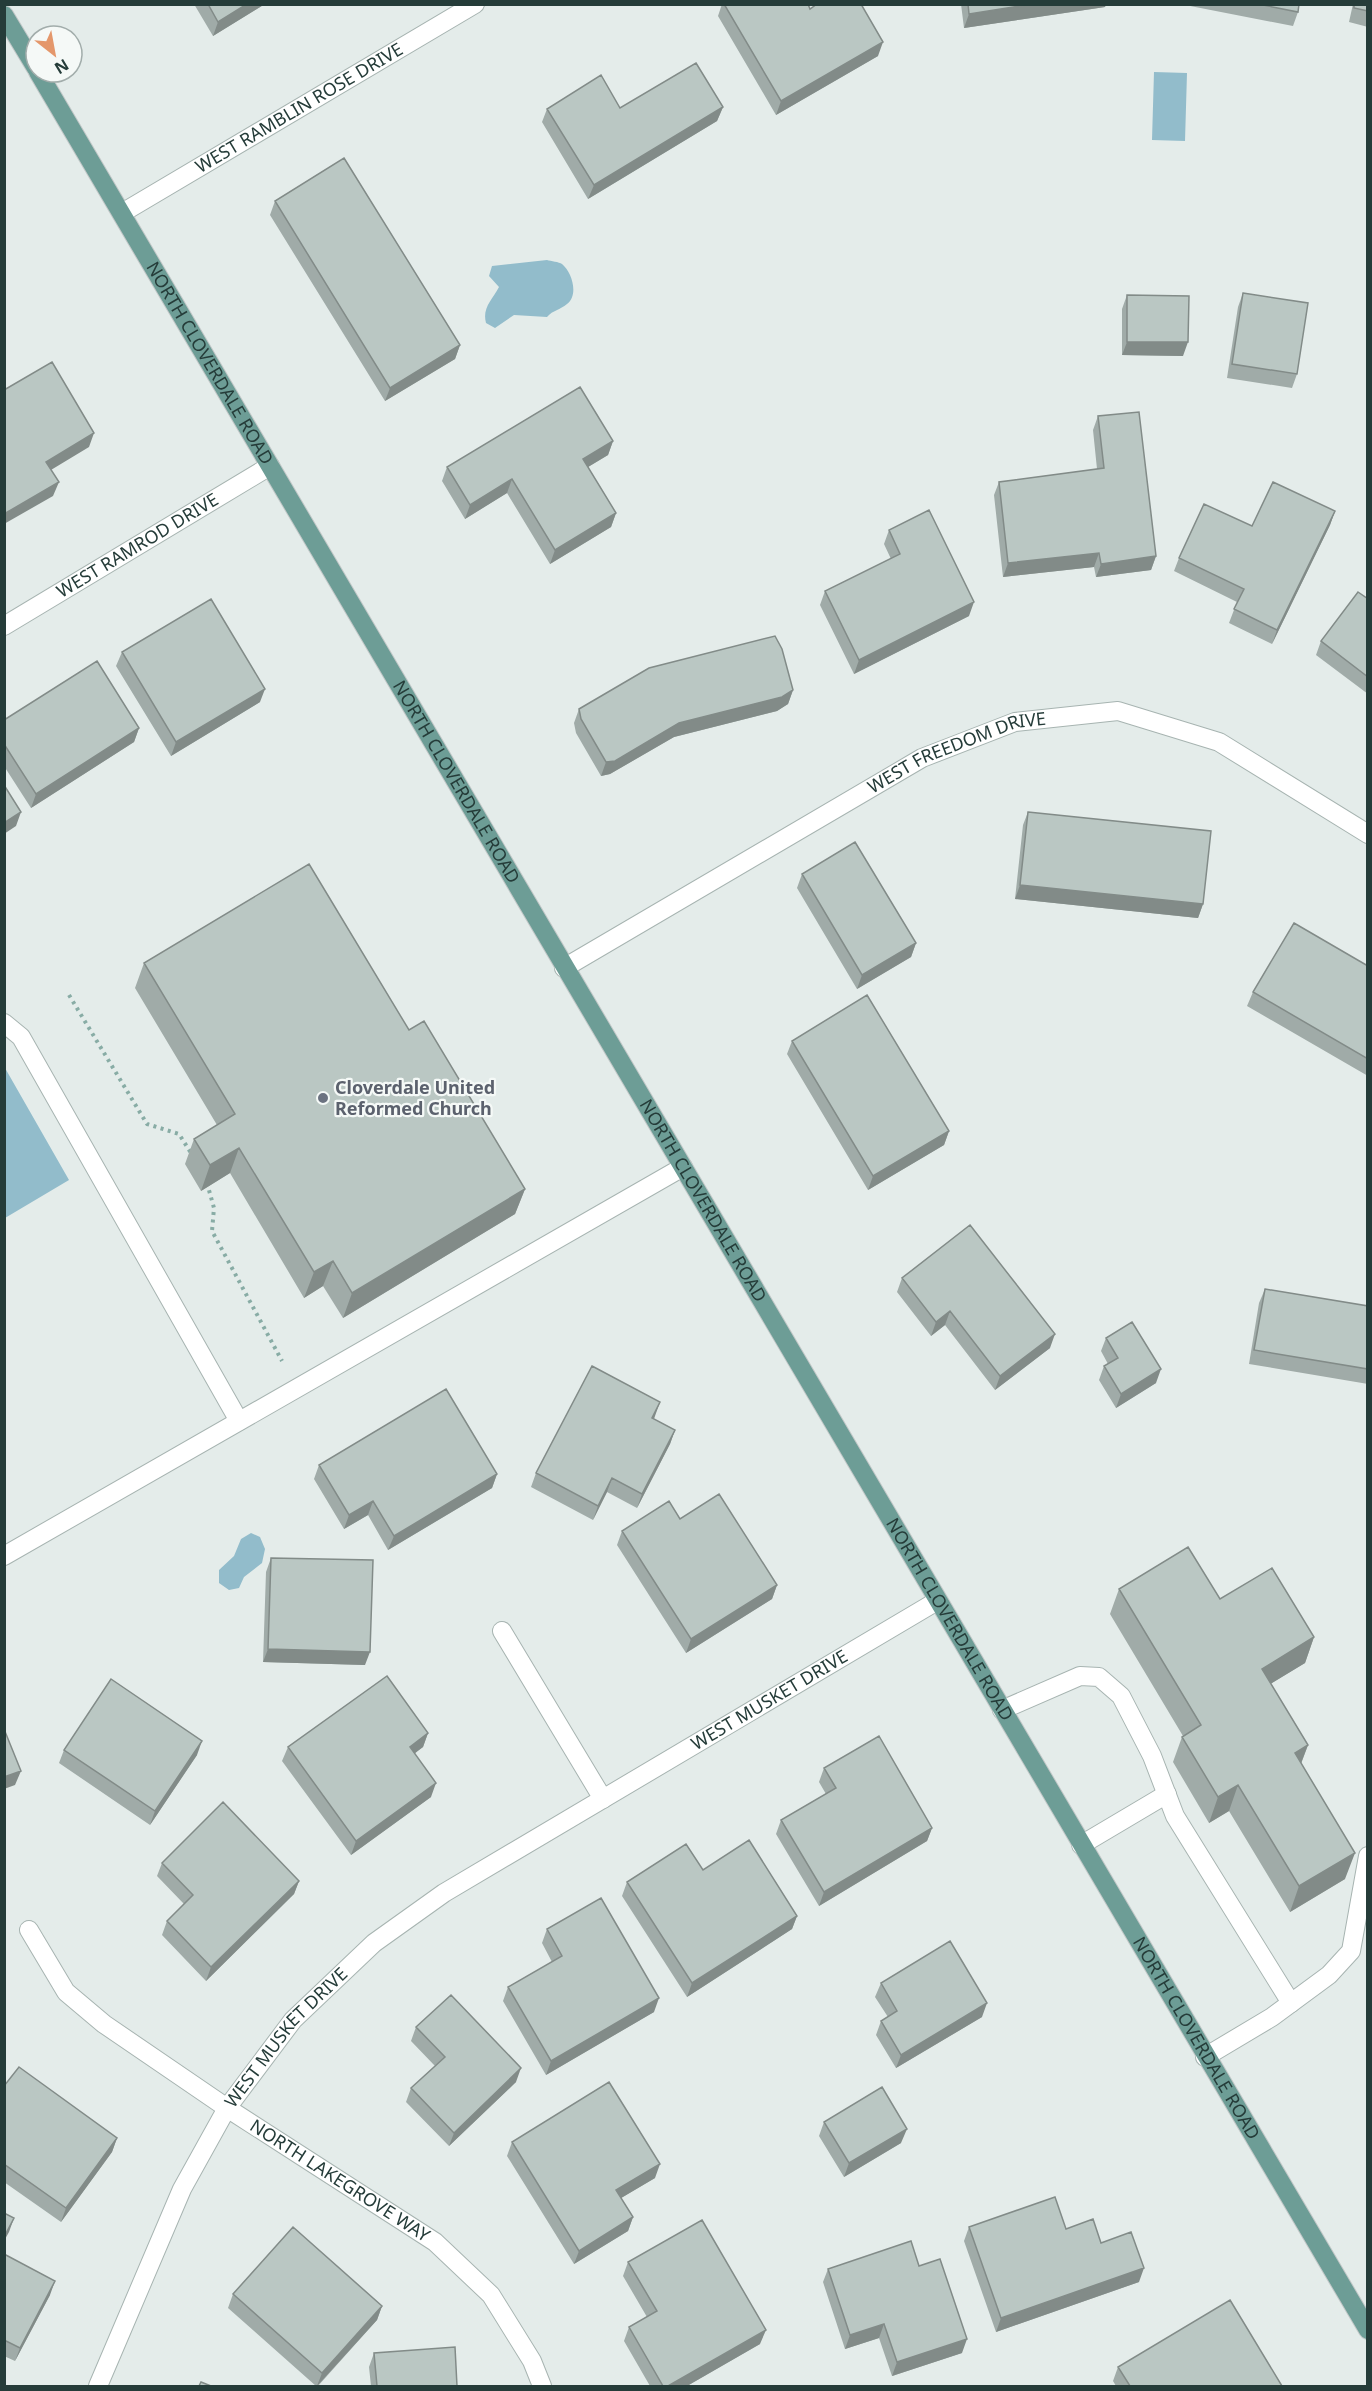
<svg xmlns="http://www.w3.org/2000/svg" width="1372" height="2391" font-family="'Noto Sans',sans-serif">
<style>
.water{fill:#92bccb}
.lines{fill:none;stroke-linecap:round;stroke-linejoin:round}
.minor-casing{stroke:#a7b4b1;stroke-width:20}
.major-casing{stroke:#c2c8c8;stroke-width:20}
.path{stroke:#88aca5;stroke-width:4;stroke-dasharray:3 4.5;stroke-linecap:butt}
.minor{stroke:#fff;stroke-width:18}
.major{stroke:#6d9d96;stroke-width:18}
.wall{fill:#a0aba8}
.shaded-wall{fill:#828b88}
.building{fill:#bac7c3;stroke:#828b88;stroke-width:1.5}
.worship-dot{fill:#6b7280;stroke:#f5f9f7;stroke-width:2}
.labels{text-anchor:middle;stroke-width:4.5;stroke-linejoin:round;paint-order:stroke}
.street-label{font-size:18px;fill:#253c39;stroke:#f5f9f7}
.worship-label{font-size:18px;font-weight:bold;fill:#5b616d;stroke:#f5f9f7;text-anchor:start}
</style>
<rect width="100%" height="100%" fill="#e4ecea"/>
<!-- water -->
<path class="water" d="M1154 72 1187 73 1185 141 1152 140Z
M547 260C551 261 559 262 562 264 572 272 579 295 567 304 560 310 553 310 547 317L514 315 495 328 486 323C482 308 492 300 499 287L489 276 492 266Z
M5 1068 69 1180 5 1218H4Z
M251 1533 260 1537 265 1549 262 1563 244 1577 239 1588 229 1590 219 1583V1570L234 1556 241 1539Z"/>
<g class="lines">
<defs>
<g id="minor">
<path id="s1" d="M122 213 475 4"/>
<path id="s2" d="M4 626 270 466"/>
<path id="s3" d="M564 968 922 758 1015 722 1118 711 1219 742 1368 834"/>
<path d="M4 1023 21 1037 239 1421"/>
<path d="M4 1556 683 1167"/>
<path d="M502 1631 603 1799"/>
<path d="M1002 1710 1080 1676 1099 1677 1121 1696 1152 1756 1175 1816 1291 2003"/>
<path d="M1081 1845 1167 1794"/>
<path id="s4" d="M29 1930 66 1992 104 2024 227 2108 435 2242 491 2295 532 2361 542 2386"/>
<path d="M1205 2057 1272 2017 1329 1975 1351 1951 1368 1856"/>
<path id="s5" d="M98 2386 182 2189 227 2108 293 2020 374 1943 444 1893 937 1601"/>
</g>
<g id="major">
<path d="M4 15 36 68"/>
<path id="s6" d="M38 72 1368 2330"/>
</g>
</defs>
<!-- minor casing -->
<use href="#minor" class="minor-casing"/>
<!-- major casing -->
<use href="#major" class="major-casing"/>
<!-- path -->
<path class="path" d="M69 995 147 1124 179 1134 191 1153
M207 1183 214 1208 212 1231 282 1361"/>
<!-- minor -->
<use href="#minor" class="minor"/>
<!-- major -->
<use href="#major" class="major"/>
</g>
<!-- wall -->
<path class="wall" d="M194 4H265L213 36Z
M722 4H808L810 9 878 56 776 115 718 16Z
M961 4H1106L1105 7 964 28Z
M1180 4H1299L1298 12 1293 26Z
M1353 4H1368V27L1349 22Z
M723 107 717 121 588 199 542 122 547 109Z
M275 201 460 345 455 359 385 401 270 215Z
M1243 293 1297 374 1292 388 1227 378 1238 307Z
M1127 295 1183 356 1122 355V309Z
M1098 416 1156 556 1151 570 1096 577 1094 567 1003 577 994 495 999 482 1097 469 1093 430Z
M613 441 608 455 588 467 616 513 611 527 550 564 507 493 465 519 442 481 447 467Z
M1335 511 1330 525 1272 644 1229 623 1237 602 1174 571 1179 558 1252 526Z
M889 530 969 616 854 674 820 605 825 591 891 559 884 544Z
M1368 599V694L1316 655 1321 641Z
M122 652 260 702 171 756 116 666Z
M793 690 788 704 777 711 674 737 610 774 601 776 576 733 574 723 579 709Z
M4 720 139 728 134 742 31 808 4 766Z
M1028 812 1203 904 1198 918 1015 899 1023 825Z
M802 874 916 943 911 957 857 989 797 888Z
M144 963 409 1030 525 1189 515 1214 343 1318 323 1286 304 1298 230 1173 201 1191 185 1164 194 1139 217 1125 135 988Z
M1368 966V1076L1247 1006 1253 992Z
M792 1041 949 1131 944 1145 868 1190 787 1054Z
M902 1278 1050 1348 995 1390 945 1325 931 1336 897 1292Z
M1265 1289 1368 1306V1384L1249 1364 1259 1303Z
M1106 1338 1156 1383 1116 1408 1099 1380 1104 1366 1108 1364 1101 1351Z
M655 1416 654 1419 675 1430 670 1444 637 1508 607 1492 593 1520 531 1487 536 1473Z
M319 1465 497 1474 492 1488 388 1550 368 1515 344 1529 314 1479Z
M680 1519 777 1585 772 1599 686 1653 617 1545 622 1531Z
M271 1558 365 1665 263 1662 266 1572Z
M1119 1589 1220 1599 1314 1637 1305 1663 1270 1684 1308 1745 1301 1764 1345 1879 1290 1912 1229 1811 1209 1823 1173 1762 1182 1737 1183 1736 1110 1614Z
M428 1733 423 1747 414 1753 431 1797 351 1855 282 1761 288 1747Z
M64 1750 197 1755 150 1825 59 1763Z
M824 1768 932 1828 927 1841 819 1906 776 1834 781 1820 826 1794 819 1782Z
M162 1863 299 1881 294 1894 206 1981 162 1935 167 1921 184 1904 157 1876Z
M703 1870 797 1916 792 1929 687 1997 622 1896 627 1882Z
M547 1929 654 2012 546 2075 503 2001 508 1987 552 1962 542 1943Z
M881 1983 982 2017 896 2068 876 2035 881 2021 888 2017 875 1997Z
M416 2027 516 2082 449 2146 406 2102 411 2088 435 2066 411 2041Z
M4 2086 117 2138 112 2152 61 2222 4 2182Z
M824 2122 901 2143 844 2177 819 2136Z
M512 2142 655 2178 621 2198 633 2217 628 2231 574 2264 507 2156Z
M969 2227 1066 2229 1101 2243 1139 2282 996 2332 964 2241Z
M4 2254 50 2295 15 2361 4 2356Z
M628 2262 760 2344 687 2386H650L624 2341 629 2327 647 2317 623 2276Z
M919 2266 962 2353 892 2376 879 2338 845 2349 823 2282 828 2269Z
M233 2294 382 2306 377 2320 318 2386H316L228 2308Z
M374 2353 457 2386H371L369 2367Z
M1118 2367 1282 2386H1116L1113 2381Z"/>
<!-- shaded-wall -->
<path class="shaded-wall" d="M247 4H265L213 36 218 22Z
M1033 4H1106L1105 7 964 28 969 14Z
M883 42 878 56 776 115 781 101Z
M723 107 717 121 588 199 594 185Z
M1127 342H1188L1183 356 1122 355Z
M460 345 455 359 385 401 390 388Z
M94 433 89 447 41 476 46 462Z
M613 441 608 455 578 473 583 459Z
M512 479 507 493 465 519 470 505Z
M59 482 53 496 4 524V514Z
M1335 511 1330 525 1272 644 1277 630Z
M616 513 611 527 550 564 555 550Z
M1099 553 1094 567 1003 577 1008 563Z
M1156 556 1151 570 1096 577 1101 564Z
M974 602 969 616 854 674 859 660Z
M265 689 260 702 171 756 176 742Z
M793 690 788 704 777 711 674 737 610 774 601 776 606 762 679 723Z
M139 728 134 742 31 808 36 794Z
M21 812 16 826 4 834V823Z
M1020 885 1203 904 1198 918 1015 899Z
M916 943 911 957 857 989 862 975Z
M949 1131 944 1145 868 1190 873 1176Z
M239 1148 230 1173 201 1191 210 1165Z
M525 1189 515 1214 343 1318 352 1293Z
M333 1261 323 1286 304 1298 314 1272Z
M950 1311 945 1325 931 1336 936 1322Z
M1055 1334 1050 1348 995 1390 1000 1376Z
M1161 1369 1156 1383 1116 1408 1121 1394Z
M660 1402 655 1416 647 1432 652 1418Z
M675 1430 670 1444 637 1508 642 1494Z
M497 1474 492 1488 388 1550 394 1536Z
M612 1478 607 1492 593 1520 598 1506Z
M373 1501 368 1515 344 1529 349 1515Z
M777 1585 772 1599 686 1653 691 1639Z
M1314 1637 1305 1663 1252 1695 1262 1669Z
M268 1649 370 1652 365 1665 263 1662Z
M428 1733 423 1747 405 1761 410 1747Z
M202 1741 197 1755 150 1825 155 1811Z
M1308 1745 1298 1771 1295 1753Z
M21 1771 15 1785 4 1789V1777Z
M436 1783 431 1797 351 1855 356 1841Z
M1238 1785 1229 1811 1209 1823 1218 1797Z
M932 1828 927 1841 819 1906 824 1892Z
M1355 1853 1345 1879 1290 1912 1299 1886Z
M299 1881 294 1894 206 1981 211 1967Z
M797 1916 792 1929 687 1997 692 1983Z
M659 1998 654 2012 546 2075 551 2061Z
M987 2003 982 2017 896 2068 901 2055Z
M521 2068 516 2082 449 2146 454 2133Z
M907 2129 901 2143 844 2177 849 2163Z
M117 2138 112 2152 61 2222 66 2208Z
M660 2164 655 2178 611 2204 616 2190Z
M633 2217 628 2231 574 2264 579 2251Z
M14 2218 9 2232 4 2241V2237Z
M1144 2268 1139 2282 996 2332 1001 2318Z
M55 2281 50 2295 15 2361 20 2348Z
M382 2306 377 2320 317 2386 322 2373Z
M884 2324 879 2338 845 2349 850 2335Z
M766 2330 760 2344 687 2386H668Z
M967 2339 962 2353 892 2376 897 2362Z"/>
<!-- building -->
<path class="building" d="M208 4H247L218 22Z
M724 4H808L810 9 817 4H861L883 42 781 101Z
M968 4H1033L969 14Z
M1258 4H1299L1298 12Z
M1354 4H1368V11L1354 8Z
M696 63 723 107 594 185 547 109 601 75 620 108Z
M344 158 460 345 390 388 275 201Z
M1243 293 1308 303 1297 374 1232 364Z
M1127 295 1189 296 1188 342H1127Z
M52 362 94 433 46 462 59 482 4 514V390Z
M580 387 613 441 583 459 616 513 555 550 512 479 470 505 447 467Z
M1139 412 1156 556 1101 564 1099 553 1008 563 999 482 1104 468 1098 416Z
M1273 482 1335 511 1277 630 1234 609 1244 589 1179 558 1204 504 1252 526Z
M929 510 974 602 859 660 825 591 900 554 889 530Z
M1358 592 1368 599V677L1321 641Z
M211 599 265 689 176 742 122 652Z
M775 636 782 649 793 690 782 697 679 723 615 761 606 762 581 719 579 709 649 668Z
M97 661 139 728 36 794 4 744V720Z
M4 785 21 812 4 823Z
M1028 812 1211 831 1203 904 1020 885Z
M855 842 916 943 862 975 802 874Z
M309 864 409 1030 424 1021 525 1189 352 1293 333 1261 314 1272 239 1148 210 1165 194 1139 235 1114 144 963Z
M1294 923 1368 966V1059L1253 992Z
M867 995 949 1131 873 1176 792 1041Z
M970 1225 1055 1334 1000 1376 950 1311 936 1322 902 1278Z
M1265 1289 1368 1306V1369L1254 1350Z
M1132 1322 1161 1369 1121 1394 1104 1366 1118 1358 1106 1338Z
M592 1366 660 1402 652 1418 675 1430 642 1494 612 1478 598 1506 536 1473Z
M446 1389 497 1474 394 1536 373 1501 349 1515 319 1465Z
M719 1494 777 1585 691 1639 622 1531 669 1501 680 1519Z
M1188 1547 1220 1599 1272 1568 1314 1637 1262 1669 1308 1745 1295 1753 1355 1853 1299 1886 1238 1785 1218 1797 1182 1737 1201 1725 1119 1589Z
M271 1558 373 1560 370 1652 268 1649Z
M387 1676 428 1733 410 1747 436 1783 356 1841 288 1747Z
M111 1679 202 1741 155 1811 64 1750Z
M4 1729 21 1771 4 1777Z
M879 1736 932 1828 824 1892 781 1820 836 1788 824 1768Z
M223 1802 299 1881 211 1967 167 1921 193 1895 162 1863Z
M749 1840 797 1916 692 1983 627 1882 686 1844 703 1870Z
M601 1898 659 1998 551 2061 508 1987 562 1956 547 1929Z
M950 1941 987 2003 901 2055 881 2021 897 2011 881 1983Z
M451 1995 521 2068 454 2133 411 2088 445 2057 416 2027Z
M19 2067 117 2138 66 2208 4 2164V2086Z
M609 2082 660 2164 616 2190 633 2217 579 2251 512 2142Z
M882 2087 907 2129 849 2163 824 2122Z
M1055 2197 1066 2229 1093 2219 1101 2243 1131 2232 1144 2268 1001 2318 969 2227Z
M4 2213 14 2218 4 2237Z
M702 2220 766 2330 668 2386H663L629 2327 657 2311 628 2262Z
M293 2227 382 2306 322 2373 233 2294Z
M911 2241 919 2266 940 2259 967 2339 897 2362 884 2324 850 2335 828 2269Z
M4 2254 55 2281 20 2348 4 2340Z
M1230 2300 1282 2386H1130L1118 2367Z
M455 2347 457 2386H377L374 2353Z
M201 2382 211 2386H199Z"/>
<!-- markers -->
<circle class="worship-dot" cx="323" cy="1098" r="6"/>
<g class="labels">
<!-- street labels -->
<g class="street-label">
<text dy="6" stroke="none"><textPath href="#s1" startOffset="206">WEST RAMBLIN ROSE DRIVE</textPath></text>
<text dy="6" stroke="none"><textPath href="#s6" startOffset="338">NORTH CLOVERDALE ROAD</textPath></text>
<text dy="6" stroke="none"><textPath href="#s2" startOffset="156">WEST RAMROD DRIVE</textPath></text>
<text dy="6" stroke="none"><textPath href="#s3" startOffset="450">WEST FREEDOM DRIVE</textPath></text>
<text dy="6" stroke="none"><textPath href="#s6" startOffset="824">NORTH CLOVERDALE ROAD</textPath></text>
<text dy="6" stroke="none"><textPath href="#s6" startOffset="1310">NORTH CLOVERDALE ROAD</textPath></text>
<text dy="6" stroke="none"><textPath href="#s6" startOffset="1796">NORTH CLOVERDALE ROAD</textPath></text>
<text dy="6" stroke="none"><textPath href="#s5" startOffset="993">WEST MUSKET DRIVE</textPath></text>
<text dy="6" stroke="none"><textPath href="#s5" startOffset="399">WEST MUSKET DRIVE</textPath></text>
<text dy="6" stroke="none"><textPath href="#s6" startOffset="2282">NORTH CLOVERDALE ROAD</textPath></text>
<text dy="6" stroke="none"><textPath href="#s4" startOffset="405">NORTH LAKEGROVE WAY</textPath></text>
</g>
<!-- worship labels -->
<g class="worship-label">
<text x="335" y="1094">Cloverdale United<tspan x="335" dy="21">Reformed Church</tspan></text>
</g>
</g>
<!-- border -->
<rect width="1372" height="2391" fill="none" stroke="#253c39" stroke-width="12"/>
<!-- north arrow -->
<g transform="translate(54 54) rotate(149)"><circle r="28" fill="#f5f9f7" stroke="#a2adab" stroke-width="1.5"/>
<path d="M0-4.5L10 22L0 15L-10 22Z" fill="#e4976b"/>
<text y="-9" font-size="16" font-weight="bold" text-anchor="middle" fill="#253c39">N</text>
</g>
</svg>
